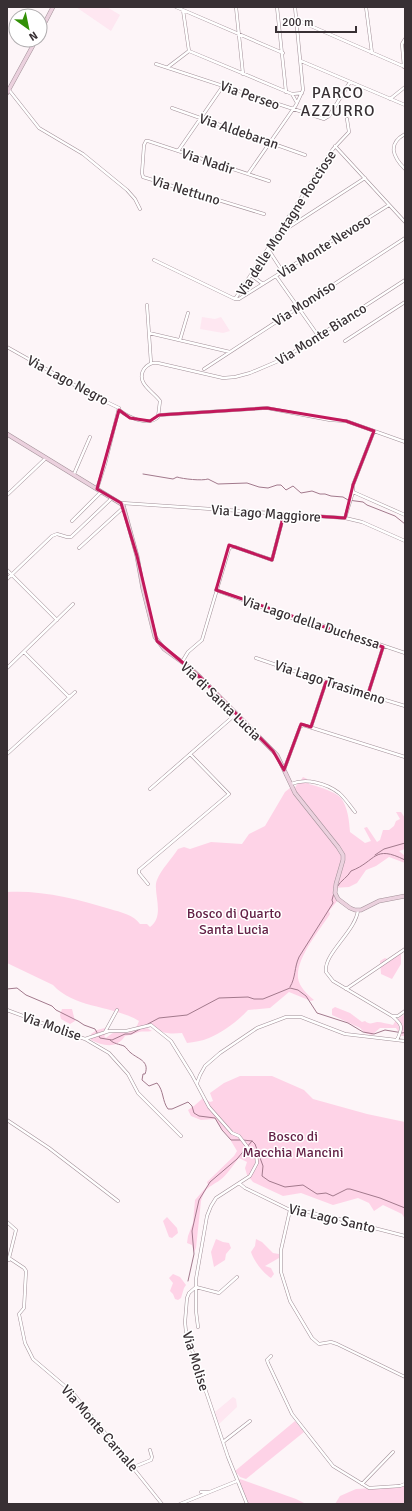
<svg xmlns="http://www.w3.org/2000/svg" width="412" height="1511" font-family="Signika,sans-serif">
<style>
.built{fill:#fee7f1}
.green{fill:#fed3e7}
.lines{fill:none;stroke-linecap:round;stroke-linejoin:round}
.stream{stroke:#a2798c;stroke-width:1}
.street-casing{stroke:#a39199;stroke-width:3.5}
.secondary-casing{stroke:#a39199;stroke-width:4.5}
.street{stroke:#fff;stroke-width:2.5}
.secondary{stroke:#ebd1de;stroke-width:3.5}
.marked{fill:none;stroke:#c2185b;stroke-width:3;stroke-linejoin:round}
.labels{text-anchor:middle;stroke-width:3;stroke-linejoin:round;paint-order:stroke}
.street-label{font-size:14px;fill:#383034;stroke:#fff}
.park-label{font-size:14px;fill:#632146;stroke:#fff}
.quarter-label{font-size:16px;letter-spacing:1px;fill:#383034;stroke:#fff}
</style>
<rect width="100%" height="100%" fill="#fdf5f8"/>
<!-- built -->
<path class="built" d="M76 7H107L120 15 111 31Z
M202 317 215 319 221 317 230 331 223 333 200 329Z
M233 1397 236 1399 237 1407 219 1424 215 1412Z"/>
<!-- green -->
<path class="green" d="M303 777 307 779 309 784C317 786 336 792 341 798 348 808 349 820 350 832L365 843 371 841 364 828 367 827 377 842 380 840 383 830H389L394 826 396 821 400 819 396 812H401L405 818V849L399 851 405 856V863L389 857 376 866 366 870 357 883 349 887 333 888V894L338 900 329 911 330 914C319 931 296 958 298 978 299 987 308 995 314 1000L311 1001 289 992 270 1008 248 1010C238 1021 223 1032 209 1038 202 1041 194 1042 187 1043L182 1033C170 1034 162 1034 153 1026L147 1028 152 1031C147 1032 142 1031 139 1032 134 1034 130 1035 125 1036 117 1049 103 1046 91 1040V1034L97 1030 105 1028 108 1032 104 1036 106 1038C113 1032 119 1029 128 1033L137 1026 139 1021C113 1005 75 1009 53 985L7 963V892C42 890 77 899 110 909 120 912 134 915 140 924H147L150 927C166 916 152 891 157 880 160 871 173 857 178 849L184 847 190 849 211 842 242 844 249 834 265 826 285 792 290 788 294 790C296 784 300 782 303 777Z
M401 953V964L392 979 381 974 380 961 385 958 389 960Z
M335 1007 350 1013 362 1022 365 1021C370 1025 371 1023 377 1022 382 1022 388 1024 393 1025L396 1020 405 1014V1036H401L396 1028H380L372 1035 365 1033 360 1028 332 1015V1009Z
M62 1009H72L75 1021 70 1024 61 1019 60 1015Z
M240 1076H272L304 1090 313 1099 367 1114 405 1122V1219L402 1214 383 1205 374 1211 369 1203 358 1198 333 1205 301 1193 283 1196 253 1182 247 1175 245 1168 247 1162 239 1158C233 1165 227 1175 220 1180 209 1188 206 1186 201 1201L196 1248 194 1252 192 1245 187 1243 188 1236 193 1223 195 1200 208 1185 207 1182 234 1156 237 1151 228 1136 221 1128 215 1119 201 1120 191 1116 188 1110 194 1106 203 1098 210 1102 213 1101 210 1093 224 1083Z
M167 1217 177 1228 178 1233 172 1238 169 1237 163 1221Z
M216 1239 223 1242 229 1243 231 1248 226 1254 225 1260 214 1267 211 1252Z
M256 1239 262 1242 273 1253 279 1254V1258L265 1266 271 1268 274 1274 271 1278C263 1273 254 1261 251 1252L255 1246Z
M173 1274 180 1277 186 1285 184 1288 181 1298 178 1300 175 1299 173 1294 170 1291 173 1283 169 1278Z
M295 1421 304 1432 246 1479 240 1477 235 1471Z
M240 1479 296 1499 304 1503 248 1504 238 1480Z
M405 1484V1504H335L340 1496 356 1489 394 1487Z"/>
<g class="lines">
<!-- stream -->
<path class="stream" d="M143 474 173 479 177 477C183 479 202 481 208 479L218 484 247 483 259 487 268 488 277 485H281L286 490 293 486 301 493 312 491 320 494H325L331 496 343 497 348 500 363 502 367 505 395 516 405 524
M375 855 384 849 405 843
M337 887C341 880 348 877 351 871 377 861 373 844 405 860
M290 987C296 977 294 968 299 957L333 903 332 900 334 893
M7 989 17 988 26 995 52 1006 56 1010 78 1021 84 1025 95 1029 100 1038 112 1040 125 1034H131L140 1029
M146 1025 159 1018 187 1015 219 998 248 997 254 999H263L290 988 298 990 306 996 317 1013 348 1023 363 1032 374 1034 385 1030 403 1033 405 1032
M110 1040C114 1044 119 1044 124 1046 127 1048 128 1051 131 1053 138 1059 150 1061 145 1074H143L142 1080 149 1086 157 1083C164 1091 162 1101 168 1109H172L188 1102 192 1106 194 1113 199 1116 215 1118 222 1130 231 1140H240
M243 1140 252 1141 255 1144 263 1166 262 1176 269 1181 285 1187 303 1185 317 1194 326 1193 333 1196 347 1189H350L380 1198 405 1208
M188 1281 194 1254 192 1231 199 1200 210 1182 237 1159 252 1141"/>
<defs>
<path id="street" d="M176 7 283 53
M236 7 243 74
M277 7 286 92
M366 7 372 53
M297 20 405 67
M189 51 292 94 302 93
M301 61 405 105
M156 64 324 119 329 116 350 82
M168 67 189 51 183 10
M404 67 402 44 405 39
M9 90 39 128 83 154 127 190 135 199 140 209
M292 94 297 103
M390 99 405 87
M172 108 305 155
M347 119 349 132 333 149 235 299H239L389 205
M405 134C387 144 393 157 405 169
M335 146 405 222
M178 151 223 86
M248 174 296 105 303 90 295 7
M264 214 143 177 142 173 144 145 146 141H148L269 181
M280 233 365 178
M268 249 283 272
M154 260 235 299
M251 275 263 284
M276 276 319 337
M147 305 151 363
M149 333 230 352
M180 340 188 313
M345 341 405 302
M7 347 94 396 119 408 105 464 97 489
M204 369 405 238
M119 410C128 417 148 427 158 417L160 401C154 392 135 383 144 369 148 364 152 362 158 363L223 378 235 377 250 373 283 359 405 280
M159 415 267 408 330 420 346 421 405 442
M74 474 90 437
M353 492V485L374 431
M7 495 46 458
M122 503 345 518 362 522 405 541
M345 518 353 492 405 515
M72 521 101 492
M79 548 124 507
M7 570 57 620
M7 579 52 536 57 534 67 537H71L112 498
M216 590 288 617 325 626 405 653
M24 652 69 697
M256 658 326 682 405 706
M182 662 188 652 202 640 229 549 231 547H235L272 560 284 514
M7 668 73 604
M368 694 383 647
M311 727 326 682
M7 754 75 692
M284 770 300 727 303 725 405 757
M291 784C306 778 326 783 339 793 345 798 350 806 355 812
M150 789 236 714
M148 884 139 873V870L229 794 190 754
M358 910C356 931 323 954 326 972L333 981 392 1016C403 1025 403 1027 397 1040
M346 989 405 949
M7 1010 85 1039 109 1031H126L151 1025 171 1041 192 1075 209 1107 232 1133 239 1136 249 1149 256 1153 257 1163 250 1176 216 1198 211 1206 207 1216 196 1279V1287L189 1293 187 1298 185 1322 186 1332 228 1457 247 1504
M392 1016H398L405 1011
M105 1032 117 1010
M85 1039 109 1053 128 1074 138 1093 181 1136
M197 1083 200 1075 205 1066 220 1053 257 1028 286 1017H301L345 1034 405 1041
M7 1120 49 1148 118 1201
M240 1184 245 1188 288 1209 308 1212 343 1220 405 1236
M290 1210 281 1250V1272L290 1301 312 1338 319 1344 331 1342 337 1344 405 1377
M7 1222 16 1230 9 1258 24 1268 26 1271 24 1308 19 1314 25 1343 33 1359 73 1393 162 1504
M361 1230V1227
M7 1260H9
M196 1287 219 1293 237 1277
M196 1288V1311L198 1327
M271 1356 267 1360 268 1363 292 1414 333 1466 369 1488 400 1486 405 1484
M223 1442 250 1421
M134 1467 151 1460 152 1457 150 1450
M362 1484 393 1452
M201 1492H208
M180 1504 237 1481"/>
<path id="secondary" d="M40 32 53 7
M7 93 36 40
M7 434 123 505 137 556 143 589 155 637 164 649 189 667 201 678 277 755 295 793 338 847 343 855V860L336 884 335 893 338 899 350 908 355 910H361L379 901 405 896"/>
</defs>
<!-- street casing -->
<use href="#street" class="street-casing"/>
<!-- secondary casing -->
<use href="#secondary" class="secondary-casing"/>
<!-- street -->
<use href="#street" class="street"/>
<!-- secondary -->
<use href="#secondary" class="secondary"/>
</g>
<!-- marked area -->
<path class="marked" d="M267 408 346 421 374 431 353 485 345 518 284 514 272 560 229 545 216 590 383 647 368 694 326 682 311 727 301 724 284 770 273 751 201 678 157 641 137 556 121 503 97 489 119 410 130 418 150 421 159 415Z"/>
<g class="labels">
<!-- street labels -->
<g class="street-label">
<text transform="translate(250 95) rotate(19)" y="5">Via Perseo</text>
<text transform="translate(239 131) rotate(19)" y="5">Via Aldebaran</text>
<text transform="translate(208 161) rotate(18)" y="5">Via Nadir</text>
<text transform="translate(186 190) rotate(17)" y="5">Via Nettuno</text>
<text transform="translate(286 223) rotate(-57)" y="5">Via delle Montagne Rocciose</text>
<text transform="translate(324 246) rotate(-32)" y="5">Via Monte Nevoso</text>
<text transform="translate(304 303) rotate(-33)" y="5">Via Monviso</text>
<text transform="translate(321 334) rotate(-32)" y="5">Via Monte Bianco</text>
<text transform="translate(68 380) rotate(28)" y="5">Via Lago Negro</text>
<text transform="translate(266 513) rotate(4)" y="5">Via Lago Maggiore</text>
<text transform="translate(311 622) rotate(18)" y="5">Via Lago della Duchessa</text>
<text transform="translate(330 682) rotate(18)" y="5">Via Lago Trasimeno</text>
<text transform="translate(221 701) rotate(44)" y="5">Via di Santa Lucia</text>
<text transform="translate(52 1026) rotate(19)" y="5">Via Molise</text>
<text transform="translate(332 1218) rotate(13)" y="5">Via Lago Santo</text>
<text transform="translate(196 1361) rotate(73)" y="5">Via Molise</text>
<text transform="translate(100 1428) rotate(49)" y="5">Via Monte Carnale</text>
</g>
<!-- park labels -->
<g class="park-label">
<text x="234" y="918">Bosco di Quarto<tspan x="234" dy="16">Santa Lucia</tspan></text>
<text x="293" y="1141">Bosco di<tspan x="293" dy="16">Macchia Mancini</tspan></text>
</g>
<!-- quarter labels -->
<g class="quarter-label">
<text x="338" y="98">PARCO<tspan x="338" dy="18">AZZURRO</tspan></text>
</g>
</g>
<!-- border -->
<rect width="412" height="1511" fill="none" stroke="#383034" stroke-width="16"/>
<!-- north arrow -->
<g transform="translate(28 28) rotate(147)"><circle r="19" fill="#ffffff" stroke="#afacae"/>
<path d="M0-3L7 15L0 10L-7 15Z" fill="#329006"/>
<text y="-6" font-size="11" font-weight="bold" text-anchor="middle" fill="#383034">N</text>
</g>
<!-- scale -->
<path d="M276 26v6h80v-6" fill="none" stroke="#383034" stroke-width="2"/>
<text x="282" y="26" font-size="12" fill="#383034" stroke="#ffffff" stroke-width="3" paint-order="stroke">200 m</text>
</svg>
